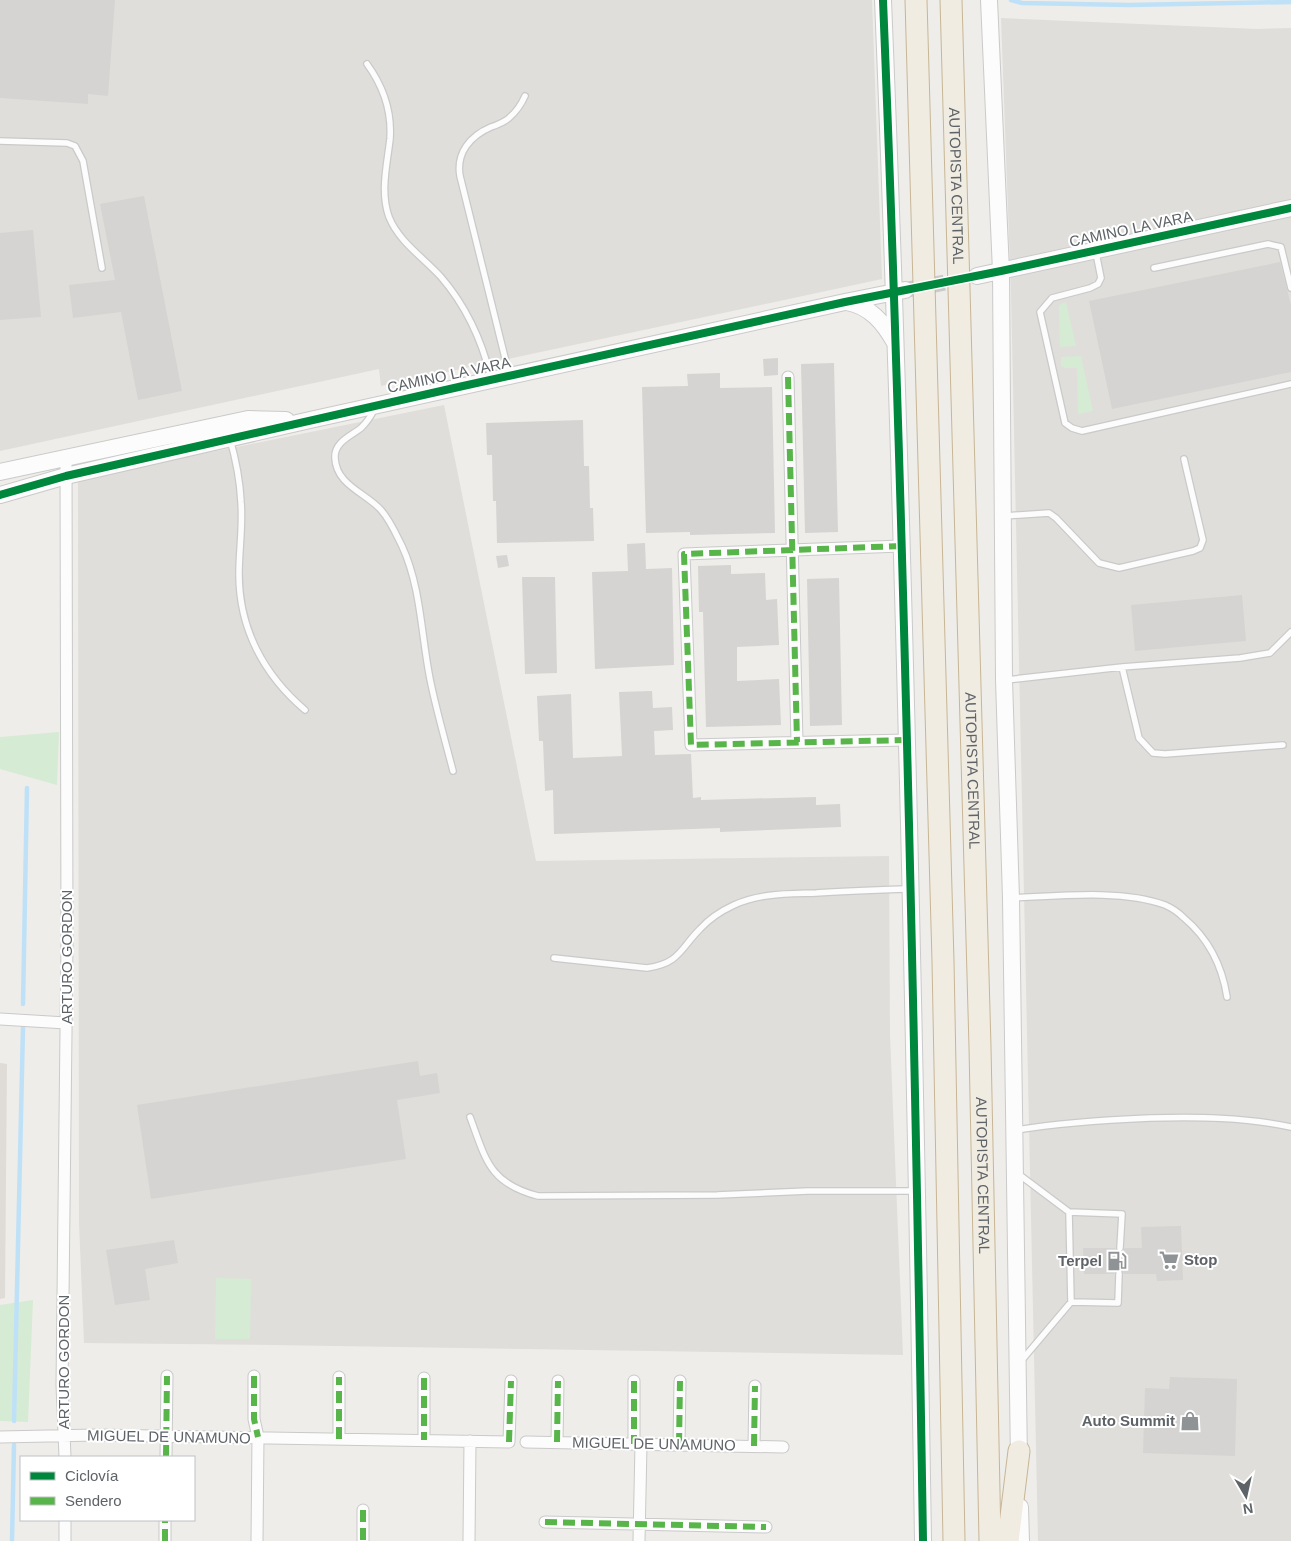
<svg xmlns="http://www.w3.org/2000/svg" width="1291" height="1541" font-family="Helvetica,sans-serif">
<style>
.industrial{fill:#dfdeda}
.education{fill:#dfdcd7}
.green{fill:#d6ebd3}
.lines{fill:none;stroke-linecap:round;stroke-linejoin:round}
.stream{stroke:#bee1f8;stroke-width:4.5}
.building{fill:#d5d4d2}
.secondary-tunnel{stroke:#cacac9;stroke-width:16;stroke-dasharray:16 8;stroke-linecap:butt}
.lane-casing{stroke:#c9cac9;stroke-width:8}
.street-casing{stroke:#c9cac9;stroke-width:13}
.secondary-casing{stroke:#cacaca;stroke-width:18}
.highway-casing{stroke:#c7b695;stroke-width:23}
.lane{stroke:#fcfcfc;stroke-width:5.5}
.street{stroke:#fcfcfc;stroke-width:11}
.secondary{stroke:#fcfcfc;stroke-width:16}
.highway{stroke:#f1ece2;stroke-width:21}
.quiet{stroke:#58b549;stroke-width:6;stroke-dasharray:12 6;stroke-linecap:butt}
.cycleway-casing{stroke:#fff;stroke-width:11}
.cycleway{stroke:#00873e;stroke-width:8}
.labels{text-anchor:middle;stroke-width:4;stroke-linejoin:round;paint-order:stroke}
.street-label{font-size:15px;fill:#5e6368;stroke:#fff}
.poi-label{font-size:15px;font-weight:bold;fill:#5e6368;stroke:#fff;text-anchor:end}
</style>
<rect width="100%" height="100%" fill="#eeede9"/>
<!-- industrial -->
<path class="industrial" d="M0 0H872L882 279 381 386 379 369 0 451Z
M1001 18 1257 29 1291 28V1541H1038L1011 292Z
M444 405 536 861 889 856 890 1035 903 1355 273 1345 84 1343 79 1223 78 479Z"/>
<!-- education -->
<path class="education" d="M0 1063 7 1064 5 1298 0 1299Z"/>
<!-- green -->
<path class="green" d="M1066 302 1076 346 1060 347 1059 305Z
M1081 356 1093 411 1078 414 1077 368H1066L1061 366V357Z
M59 732 57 785 0 769V737Z
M216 1278 251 1279 250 1339H215Z
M33 1300 28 1422 0 1421V1305Z"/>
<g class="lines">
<!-- stream -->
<path class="stream" d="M1011 0 1022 3 1129 5 1291 2
M23 1004 27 788
M14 1421 23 1027
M12 1541 14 1445"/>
</g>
<!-- building -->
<path class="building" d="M0 0H115L108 96 88 94V104L0 98Z
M144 196 182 391 138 400 121 312 73 318 69 285 115 280 100 204Z
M33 230 41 317 0 320V233Z
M1280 262 1291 305V372L1112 409 1089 301Z
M778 358V375L764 376 763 359Z
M834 363 838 532 805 533 801 364Z
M720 373V388L772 387 775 533 690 535V532L646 533 642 387 688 386 687 374Z
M583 420 584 466H589L590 508H593L594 541 497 543 496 501H493L492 455H487L486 423Z
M645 543 646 569 672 568 674 665 595 669 592 572 628 571 627 544Z
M507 555 509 566 498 568 496 556Z
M731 565V574L765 573 766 600 777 599 779 645 737 647V681L779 679 781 725 706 727 703 612H699L698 566Z
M522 577H555L557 673 525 674Z
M839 578 842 725 810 726 807 579Z
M1242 595 1246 641 1135 651 1131 605Z
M652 691 653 708 672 707 673 730 654 731 655 755 691 754 693 798 701 797V800L816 797V805L840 804 841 827 720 832V828L554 834 553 790 545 791 543 741H539L537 696 571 694 573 758 622 756 619 692Z
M418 1061 420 1076 437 1073 440 1093 397 1100 406 1159 151 1199 137 1105Z
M1181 1226 1183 1280 1157 1281 1156 1274H1124L1120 1269 1116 1270 1114 1274H1084L1083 1248H1115L1117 1252 1120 1253 1125 1248H1142L1141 1227Z
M174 1240 178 1263 145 1269 150 1300 115 1305 106 1250Z
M1170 1377 1237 1379 1235 1456 1143 1453 1145 1388 1169 1389Z"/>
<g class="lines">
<!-- secondary-tunnel -->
<path class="secondary-tunnel" d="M905 290 970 278"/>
<defs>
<path id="lane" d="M367 64C383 86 392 111 390 139 387 165 380 192 389 217 399 242 424 258 441 277 466 306 482 341 491 378
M0 141 67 143 75 146 83 161 102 268
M1096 253 1101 278 1098 284 1090 288 1052 298 1040 312 1065 423 1072 428 1082 431 1291 384
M1154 268 1268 244 1281 247 1291 288
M509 374 460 176C456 153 470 136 491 127 497 125 503 123 509 118 516 112 521 105 525 96
M374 410C371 416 366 423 361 428 351 436 334 442 335 458 336 485 366 493 381 510 390 520 396 534 402 546 421 587 421 634 430 679 436 709 445 740 453 771
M230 439C236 460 240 481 241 502 243 526 239 550 239 574 239 629 264 675 305 710
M1005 516 1049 513 1056 518 1099 563 1119 568 1193 551 1200 548 1203 540 1184 459
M1122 667 1139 738 1153 753 1165 754 1283 745
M1006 680 1122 667 1240 658 1270 653 1291 632
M1013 898C1058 896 1122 889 1165 905 1172 908 1179 913 1184 918 1209 939 1222 965 1227 997
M554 958 647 968C680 963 680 949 700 929 709 919 721 911 734 905 760 893 789 894 816 893 847 891 878 890 908 889
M470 1117C486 1160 489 1183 538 1196L717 1195 808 1191H916
M1016 1130C1060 1123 1105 1120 1150 1118 1198 1117 1244 1117 1291 1127
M1017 1173 1069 1212 1071 1302 1022 1360
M1069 1212 1122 1214 1120 1248
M1071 1302 1118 1303 1119 1274"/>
<path id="street" d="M788 377 797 742
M901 546 684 554 691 745 906 740
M0 1019 66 1023
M254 1376V1419L258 1437 257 1541
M424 1378V1440
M634 1381V1444
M0 1437 96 1435 509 1442 511 1381
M339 1439V1377
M526 1442 783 1447
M557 1442 558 1381
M679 1445 680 1381
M754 1446 755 1386
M65 1457 62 1385 67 943 66 457
M166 1457 167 1376
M363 1510V1541
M65 1520V1541
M545 1522 766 1527
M165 1541V1520
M469 1541 470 1441
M639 1541 641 1444"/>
<path id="secondary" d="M883 0C904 513 915 1027 923 1541
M989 0 1001 271 1004 680 1011 898 1019 1462
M977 276 1291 208
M847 302C870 306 884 323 895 343
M0 472 248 419 286 420
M0 495 66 476 310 420 845 302 905 290
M1020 1507 1021 1541"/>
<g id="highway">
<path d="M916 0 943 961 954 1541"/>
<path id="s1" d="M951 0 980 1047 990 1541"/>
<path d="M1008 1541 1019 1451"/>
</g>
</defs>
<!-- lane casing -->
<use href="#lane" class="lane-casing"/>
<!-- street casing -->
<use href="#street" class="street-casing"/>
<!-- secondary casing -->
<use href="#secondary" class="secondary-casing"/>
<!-- highway casing -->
<use href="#highway" class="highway-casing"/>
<!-- lane -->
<use href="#lane" class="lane"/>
<!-- street -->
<use href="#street" class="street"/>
<!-- secondary -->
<use href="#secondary" class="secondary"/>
<!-- highway -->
<use href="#highway" class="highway"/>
<!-- quiet -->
<path class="quiet" d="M788 377 797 742
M901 546 684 554 691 745 906 740
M254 1376V1419L258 1437
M424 1378V1440
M634 1381V1444
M339 1439V1377
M509 1442 511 1381
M557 1442 558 1381
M679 1445 680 1381
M754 1446 755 1386
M166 1457 167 1376
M363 1510V1541
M545 1522 766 1527
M165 1541V1520"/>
<defs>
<path id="cycleway" d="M883 0C904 513 915 1027 923 1541
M0 495 66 476 463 386 845 302 1001 271 1291 208"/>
</defs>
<!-- cycleway casing -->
<use href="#cycleway" class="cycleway-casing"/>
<!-- cycleway -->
<use href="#cycleway" class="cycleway"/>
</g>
<!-- icons -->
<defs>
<symbol id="supermarket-bare" viewBox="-9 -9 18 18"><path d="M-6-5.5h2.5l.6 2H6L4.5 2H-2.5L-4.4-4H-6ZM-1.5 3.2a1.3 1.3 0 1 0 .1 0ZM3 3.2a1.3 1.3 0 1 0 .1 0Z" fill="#909395" stroke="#fff" stroke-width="2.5" paint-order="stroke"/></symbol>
<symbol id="fuel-bare" viewBox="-9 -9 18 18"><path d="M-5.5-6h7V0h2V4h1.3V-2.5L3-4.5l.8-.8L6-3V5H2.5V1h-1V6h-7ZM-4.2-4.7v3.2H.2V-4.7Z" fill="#909395" stroke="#fff" stroke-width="2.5" paint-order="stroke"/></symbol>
<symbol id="shop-bare" viewBox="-9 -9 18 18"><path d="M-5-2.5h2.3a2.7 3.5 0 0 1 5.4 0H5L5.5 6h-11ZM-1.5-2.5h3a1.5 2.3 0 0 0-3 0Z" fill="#909395" stroke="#fff" stroke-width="2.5" paint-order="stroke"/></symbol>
</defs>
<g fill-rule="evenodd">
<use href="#supermarket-bare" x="1155" y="1246" width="28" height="28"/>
<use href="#fuel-bare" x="1103" y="1247" width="28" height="28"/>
<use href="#shop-bare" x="1176" y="1407" width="28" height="28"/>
</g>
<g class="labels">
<!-- street labels -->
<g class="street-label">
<text dy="5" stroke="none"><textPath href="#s1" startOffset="186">AUTOPISTA CENTRAL</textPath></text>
<text transform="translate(1131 229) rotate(-12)" y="5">CAMINO LA VARA</text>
<text transform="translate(449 375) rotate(-12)" y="5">CAMINO LA VARA</text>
<text dy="5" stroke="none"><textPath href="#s1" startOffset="771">AUTOPISTA CENTRAL</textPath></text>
<text transform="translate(67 957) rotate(-90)" y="5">ARTURO GORDON</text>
<text dy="5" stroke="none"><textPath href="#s1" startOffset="1176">AUTOPISTA CENTRAL</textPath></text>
<text transform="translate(64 1362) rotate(-90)" y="5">ARTURO GORDON</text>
<text transform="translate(169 1437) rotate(1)" y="5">MIGUEL DE UNAMUNO</text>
<text transform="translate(654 1444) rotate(1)" y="5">MIGUEL DE UNAMUNO</text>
</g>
<!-- poi labels -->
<g class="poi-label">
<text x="1184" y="1265" text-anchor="start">Stop</text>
<text x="1102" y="1266">Terpel</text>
<text x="1175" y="1426">Auto Summit</text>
</g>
</g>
<!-- legend -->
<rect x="20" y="1456" width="175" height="65" fill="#ffffff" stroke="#bfc1c3"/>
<rect x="30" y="1472" width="25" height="8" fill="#00873e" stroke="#bfc1c3"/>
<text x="65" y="1481" font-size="15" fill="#5e6368">Ciclovía</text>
<rect x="30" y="1497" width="25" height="8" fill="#58b549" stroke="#bfc1c3"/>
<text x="65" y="1506" font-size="15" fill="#5e6368">Sendero</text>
<!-- north arrow -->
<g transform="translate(1246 1496) rotate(171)" stroke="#ffffff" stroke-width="4" paint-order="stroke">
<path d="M0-4L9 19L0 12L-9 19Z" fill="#5e6368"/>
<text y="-8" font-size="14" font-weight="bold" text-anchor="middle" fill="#5e6368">N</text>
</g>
</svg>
